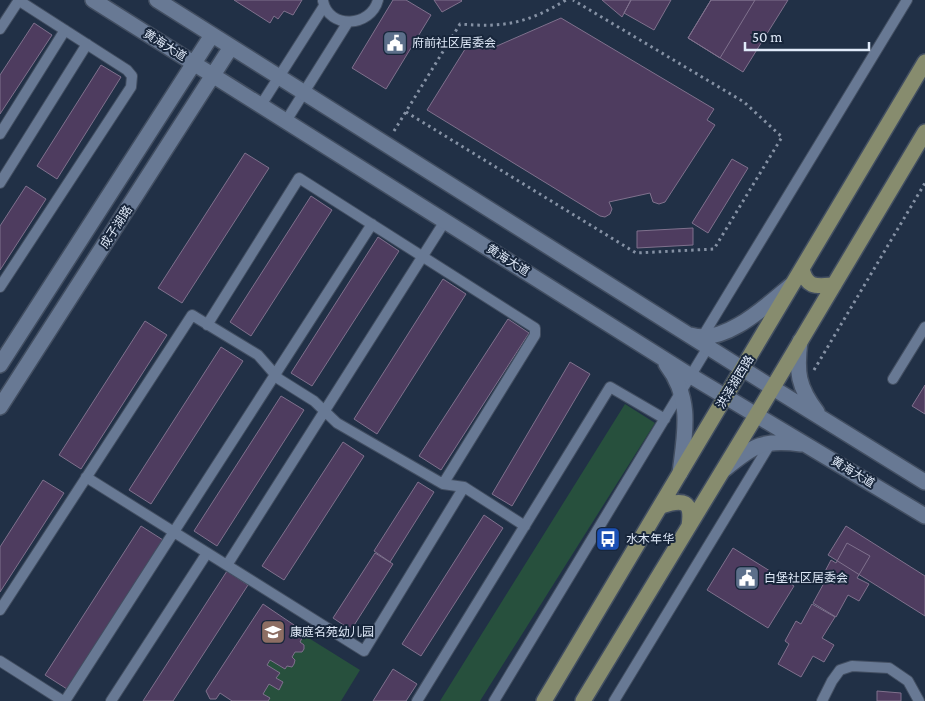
<svg xmlns="http://www.w3.org/2000/svg" width="925" height="701" font-family="'Crimson Pro','Noto Sans SC',serif">
<style>
.green{fill:#27503d}
.building{fill:#4e3c5f;stroke:#7f718d}
.lines{fill:none;stroke-linecap:round;stroke-linejoin:round}
.service-casing{stroke:#424e61;stroke-width:12}
.tertiary-casing{stroke:#424e61;stroke-width:18}
.primary-casing{stroke:#424e61;stroke-width:18}
.path{stroke:#8591a4;stroke-width:3;stroke-dasharray:2.5 4;stroke-linecap:butt}
.service{stroke:#687994;stroke-width:10}
.tertiary{stroke:#687994;stroke-width:15}
.primary{stroke:#878c6e;stroke-width:15}
.labels{text-anchor:middle;stroke-width:4;stroke-linejoin:round;paint-order:stroke}
.poi-label{font-size:12px;fill:#e0eaf9;stroke:#18263b;text-anchor:start}
.street-label{font-size:12px;fill:#e0eaf9;stroke:#18263b}
</style>
<rect width="100%" height="100%" fill="#213046"/>
<!-- green -->
<path class="green" d="M625 404 655 423 480 701H440Z
M291 627 360 670 341 701H244Z"/>
<!-- building -->
<path class="building" d="M234 0H302L293 15 284 11 278 19 274 16 270 23Z
M393 0H406L431 15 386 89 352 68Z
M434 0H461L462 1 442 12Z
M602 0H631L622 17Z
M631 0H671L654 30 624 13Z
M711 0H788L743 72 688 38Z
M711 0H755L720 58 688 38Z
M561 18 714 109 707 120 715 125 665 202 659 204 653 202 650 193 609 202 612 209 610 214 605 217 600 216 427 110 472 38 490 49Z
M34 23 52 35 0 114V75Z
M101 65 121 77 57 179 37 166Z
M245 153 269 168 182 303 158 288Z
M732 159 748 168 708 233 692 223Z
M26 186 46 199 0 270V226Z
M311 196 332 210 251 336 230 322Z
M693 228V245L637 248V231Z
M378 237 399 251 312 386 291 373Z
M443 279 466 294 377 434 354 419Z
M508 319 529 333 441 470 419 456Z
M145 321 167 335 81 469 59 455Z
M221 347 243 361 151 504 129 490Z
M570 362 590 374 512 506 492 494Z
M925 385V414L912 406Z
M281 396 304 410 217 546 194 531Z
M343 442 364 456 284 580 262 566Z
M43 480 64 493 0 592V547Z
M418 482 434 492 390 562 374 551Z
M484 515 503 528 421 656 402 644Z
M141 526 163 540 67 689 45 675Z
M846 526 925 576V616L828 555Z
M847 543 870 556 857 578 869 584 859 601 848 595 836 617 813 603 824 583 820 581 831 560 836 563Z
M733 548 794 586 768 628 707 590Z
M375 553 393 564 351 630 333 618Z
M227 571 248 585 173 701H143Z
M263 604 297 627 294 633 302 638 300 642 304 645V649L302 652H295L292 657 295 660 294 664 292 667 287 666 285 669 270 660 267 665 280 673 276 678 283 682 279 690 269 684 263 694 270 698 268 701H232L220 693 216 699H210L206 691Z
M812 604 835 617 822 638 834 645 824 662 813 656 801 677 778 664 789 644 785 641 796 621 801 624Z
M393 669 417 684 406 701H373Z
M877 691 901 693V701H877Z"/>
<g class="lines">
<defs>
<path id="service" d="M323 1C329 30 371 27 378 0
M0 29 19 0
M261 105 324 6
M286 121 348 22
M0 134 65 30
M0 183 87 44
M0 287 131 87 132 76 127 70 18 0
M207 325 299 178 535 328V335L443 484
M701 339 907 0
M893 379 925 327
M86 477 364 651 464 487
M227 565 445 221
M0 610 192 315 258 355 279 379 314 401 337 423 443 484 464 487 525 526
M0 661 63 701
M65 701 372 224
M111 701 207 553
M417 701 610 387 665 419
M494 701 708 347
M614 701 772 441
M822 701 832 681 840 670 852 666 889 668 908 681 919 701"/>
<path id="tertiary" d="M93 0 691 376 925 516
M157 0 773 388 925 482
M691 335C724 346 767 305 790 286
M800 341C796 372 798 387 817 412
M666 364C693 399 685 433 680 473
M0 365 212 35
M0 407 231 47
M725 469C754 445 763 439 801 444"/>
<path id="primary" d="M802 269C807 289 817 286 834 285
M661 506C683 499 693 500 689 526
M544 701 925 62
M583 701 757 414 925 132"/>
</defs>
<!-- service casing -->
<use href="#service" class="service-casing"/>
<!-- tertiary casing -->
<use href="#tertiary" class="tertiary-casing"/>
<!-- primary casing -->
<use href="#primary" class="primary-casing"/>
<!-- path -->
<path class="path" d="M406 112 636 253 714 249 782 137 744 102 573 0
M394 131 460 24C504 28 528 23 566 0
M814 370 925 183"/>
<!-- service -->
<use href="#service" class="service"/>
<!-- tertiary -->
<use href="#tertiary" class="tertiary"/>
<!-- primary -->
<use href="#primary" class="primary"/>
</g>
<!-- icons -->
<defs>
<symbol id="civic-square" viewBox="-11 -11 22 22"><rect x="-9" y="-9" width="18" height="18" rx="4" fill="#5c6f8a" stroke="#18263b"/><path d="M-.6-6.5H3V-4.5H.6V-3L4-1V1h2V6H-6V1h2V-1L-.6-3ZM-1.2 2.5V6h2.4V2.5Z" fill="#fff"/></symbol>
<symbol id="bus-square" viewBox="-11 -11 22 22"><rect x="-9" y="-9" width="18" height="18" rx="4" fill="#1a4fb4" stroke="#18263b"/><path d="M-5-6H5V4H4V6H2V4H-2V6H-4V4H-5ZM-3.5-4V0h7V-4ZM-3.5 1.2v1.5H-2V1.2ZM2 1.2v1.5H3.5V1.2Z" fill="#fff"/></symbol>
<symbol id="school-square" viewBox="-11 -11 22 22"><rect x="-9" y="-9" width="18" height="18" rx="4" fill="#8d6e63" stroke="#18263b"/><path d="M0-5L7-2L0 1L-7-2ZM-4 1L0 2.5L4 1V4Q0 6-4 4Z" fill="#fff"/></symbol>
</defs>
<g fill-rule="evenodd">
<use href="#civic-square" x="381" y="29" width="28" height="28"/>
<use href="#bus-square" x="594" y="525" width="28" height="28"/>
<use href="#civic-square" x="733" y="564" width="28" height="28"/>
<use href="#school-square" x="259" y="618" width="28" height="28"/>
</g>
<g class="labels">
<!-- poi labels -->
<g class="poi-label">
<text x="412" y="47">府前社区居委会</text>
<text x="626" y="543">水木年华</text>
<text x="764" y="582">白堡社区居委会</text>
<text x="290" y="636">康庭名苑幼儿园</text>
</g>
<!-- street labels -->
<g class="street-label">
<text transform="translate(165 45) rotate(32)" y="4">黄海大道</text>
<text transform="translate(116 227) rotate(-57)" y="4">成子湖路</text>
<text transform="translate(508 260) rotate(32)" y="4">黄海大道</text>
<text transform="translate(735 382) rotate(-59)" y="4">洪泽湖西路</text>
<text transform="translate(853 472) rotate(31)" y="4">黄海大道</text>
</g>
</g>
<!-- scale -->
<path d="M745 42v8h124v-8" fill="none" stroke="#e0eaf9" stroke-width="2.5"/>
<text x="752" y="42" font-size="15" fill="#e0eaf9" stroke="#18263b" stroke-width="4" paint-order="stroke">50 m</text>
</svg>
